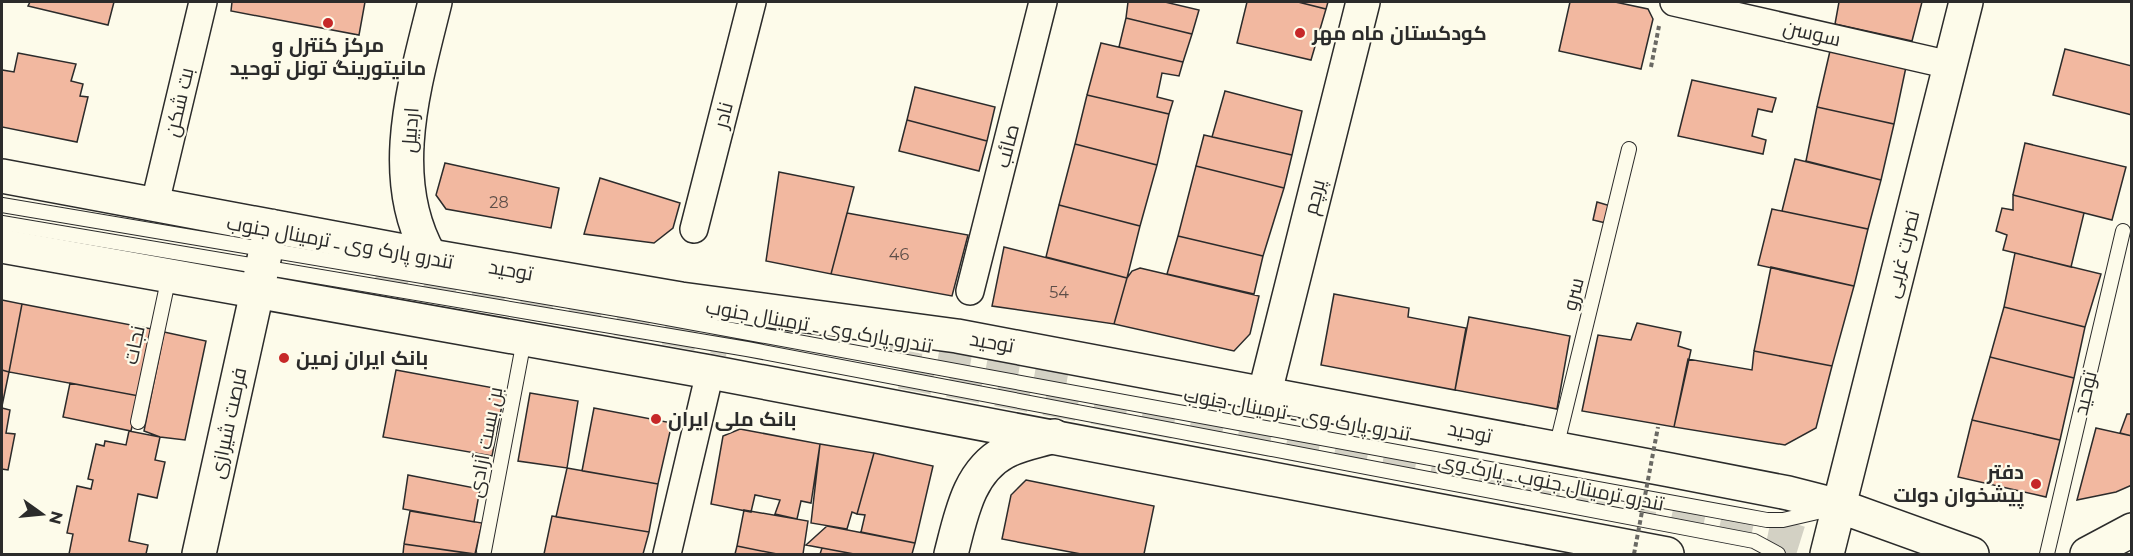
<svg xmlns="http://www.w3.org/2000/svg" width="2133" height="556" font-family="Montserrat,Cairo,sans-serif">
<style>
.building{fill:#f2b8a0;stroke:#2b2b2b;stroke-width:1.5}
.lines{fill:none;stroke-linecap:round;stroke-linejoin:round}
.highway-tunnel{stroke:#d3d1c4;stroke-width:33;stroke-dasharray:33 16;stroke-linecap:butt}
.lane-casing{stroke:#2b2b2b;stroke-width:16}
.street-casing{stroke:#2b2b2b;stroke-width:30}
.secondary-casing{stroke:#2b2b2b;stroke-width:36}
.primary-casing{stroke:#2b2b2b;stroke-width:36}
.path{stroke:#6a6964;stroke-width:4;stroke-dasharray:4.5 3;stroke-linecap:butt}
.lane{stroke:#fdfbea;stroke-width:14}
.street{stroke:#fdfbea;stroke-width:27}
.secondary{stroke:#fdfbea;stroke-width:33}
.primary{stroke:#fdfbea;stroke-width:33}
.path-bridge{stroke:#6a6964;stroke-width:4;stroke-dasharray:4.5 3;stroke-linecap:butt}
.poi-dot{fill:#c62828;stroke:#fdfbea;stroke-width:2}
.labels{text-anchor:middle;stroke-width:4.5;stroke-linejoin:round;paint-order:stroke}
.number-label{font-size:16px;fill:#5d4e48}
.poi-label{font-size:20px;font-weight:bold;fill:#2b2b2b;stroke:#fdfbea;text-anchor:start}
.street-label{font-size:20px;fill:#2b2b2b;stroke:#fdfbea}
</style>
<rect width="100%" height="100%" fill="#fdfbea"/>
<!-- building -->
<path class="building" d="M30 2H114L108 25 28 6Z
M232 2H365L359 35 231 11Z
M1128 2H1165L1199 10 1192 34 1126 18Z
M1247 2H1298L1326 9 1311 60 1237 43Z
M1298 2H1328L1326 9Z
M1570 2H1615L1648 9 1653 19 1641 69 1559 51Z
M1839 2H1922L1912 41 1835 24Z
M1126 18 1192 34 1183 62 1119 47Z
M1101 43 1183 62 1179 76 1162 73 1157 97 1173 101 1169 114 1087 95Z
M2065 49 2132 66V115L2053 95Z
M1830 51 1906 67 1894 124 1817 107Z
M18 53 76 64 71 81 83 84 80 96 88 97 77 142 2 127V70L14 72Z
M1692 80 1776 98 1772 112 1758 109 1752 136 1766 140 1763 154 1678 136Z
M915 87 995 107 987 141 907 120Z
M1225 91 1302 111 1292 155 1212 137Z
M1087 95 1169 114 1157 165 1075 144Z
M1817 107 1894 124 1881 180 1806 161Z
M907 120 987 141 979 171 899 151Z
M1204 135 1292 155 1284 188 1196 166Z
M2025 143 2126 167 2112 220 2013 195Z
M1075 144 1157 165 1140 226 1059 205Z
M1795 159 1881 180 1868 229 1782 211Z
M445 163 559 188 551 228 446 209 436 195Z
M1196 166 1284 188 1263 256 1178 236Z
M779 172 854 187 831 274 766 261Z
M600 178 680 203 673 228 654 243 584 234Z
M2013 195 2084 213 2071 267 2003 250 2007 235 1996 231 2002 208 2013 210Z
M1597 202 1614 207 1610 224 1593 220Z
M1059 205 1140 226 1127 278 1046 257Z
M1772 209 1868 229 1854 286 1758 265Z
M847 213 968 235 952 296 831 274Z
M1178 236 1263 256 1254 294 1167 274Z
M1004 247 1127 278 1114 324 992 306Z
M2015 253 2101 274 2085 327 2004 307Z
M1771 267 1854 286 1832 366 1754 351Z
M1140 268 1259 296 1250 334 1234 351 1114 324 1127 278 1132 271Z
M1334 294 1409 308 1408 317 1466 328 1455 390 1321 365Z
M2 300 22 304 9 372 2 370Z
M22 304 152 329 139 396 9 372Z
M2004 307 2085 327 2074 378 1990 357Z
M1469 317 1570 336 1557 409 1455 390Z
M1637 323 1681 332 1678 346 1691 350 1674 427 1582 411 1598 335 1631 340Z
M164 332 206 341 185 440 160 437 144 431Z
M1754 351 1832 366 1816 428 1785 445 1674 427 1688 359 1752 370Z
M1990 357 2074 378 2060 440 1972 420Z
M2 370 9 372 2 406Z
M396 370 505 390 492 456 383 437Z
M70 383 139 396 131 431 63 417Z
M530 393 578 401 567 468 518 461Z
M2 408 10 410 6 433 15 434 8 470 2 469Z
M594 408 672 423 658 484 582 471Z
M2127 414H2132V436L2120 433Z
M1972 420 2060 440 2046 497 1958 477Z
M2096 428 2132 436V485L2116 492 2077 500Z
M740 429 820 444 811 503 801 501 797 519 775 514 780 500 755 495 751 512 711 504 723 436Z
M129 431 160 437 155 460 165 462 157 498 138 494 129 541 148 545 146 554H69L73 534 67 533 77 486 91 489 93 480 88 479 96 444 104 446 105 441 126 445Z
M820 444 874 453 857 514 852 512 847 529 811 523Z
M874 453 933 466 915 543 861 532 865 515 857 514Z
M567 468 658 484 649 532 556 517Z
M408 475 480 489 474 522 403 509Z
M1026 480 1154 506 1144 554H1081L1002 539 1011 495Z
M744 510 808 521 803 554H777L737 546Z
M410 511 482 523 475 554 404 544Z
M552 516 649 532 643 554H544Z
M827 526 915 543 912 554H854L806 545Z
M404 544 473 554H403Z
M737 546 777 554H735Z
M822 548 854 554H820Z"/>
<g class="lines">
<!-- highway-tunnel -->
<path class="highway-tunnel" d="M376 274 729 340
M891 342 1070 374
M901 372 1643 509 1792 540 1837 554"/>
<defs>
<path id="lane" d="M2 205 629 311 1767 520H1783L1822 511
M2 223 747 349 1754 541 1778 554
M138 422 169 276
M1556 448 1629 149
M484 551 524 340
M2047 554 2123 231"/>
<path id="street" d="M1674 2 1950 65
M155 203 203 2
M694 229 752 2
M970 291 1043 2
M667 554 710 372"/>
<path id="secondary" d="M430 256C385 177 415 84 435 2
M1265 392 1363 2
M1839 506 1966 2
M199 554 257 292
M951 554C961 516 968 472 1005 452 1019 444 1038 441 1054 436"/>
<path id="primary" d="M2 176 430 256 681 299 957 336 1670 470 1788 493 1839 506 1972 554
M2 246 710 372 1667 554
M257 292 271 226
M1827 554 1839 506
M2087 554 2132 530"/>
</defs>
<!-- lane casing -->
<use href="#lane" class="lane-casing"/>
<!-- street casing -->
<use href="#street" class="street-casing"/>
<!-- secondary casing -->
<use href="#secondary" class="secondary-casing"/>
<!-- primary casing -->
<use href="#primary" class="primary-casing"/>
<!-- path -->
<path class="path" d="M1651 67 1659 26"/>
<!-- lane -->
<use href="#lane" class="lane"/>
<!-- street -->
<use href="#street" class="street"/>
<!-- secondary -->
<use href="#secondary" class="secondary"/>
<!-- primary -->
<use href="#primary" class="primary"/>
<!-- path-bridge -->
<path class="path-bridge" d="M1634 554 1658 427"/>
</g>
<!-- markers -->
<g class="poi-dot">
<circle cx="328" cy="23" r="6"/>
<circle cx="1300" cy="33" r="6"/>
<circle cx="284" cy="358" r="6"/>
<circle cx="656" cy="419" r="6"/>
<circle cx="2036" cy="484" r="6"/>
</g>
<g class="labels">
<!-- number labels -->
<g class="number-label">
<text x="499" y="208">28</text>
<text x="899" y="260">46</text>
<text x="1059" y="298">54</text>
</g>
<!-- poi labels -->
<g class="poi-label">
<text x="1312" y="40">کودکستان ماه مهر</text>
<text x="328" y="52" text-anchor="middle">مرکز کنترل و<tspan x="328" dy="23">مانیتورینگ تونل توحید</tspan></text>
<text x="296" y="365">بانک ایران زمین</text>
<text x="668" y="426">بانک ملی ایران</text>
<text x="2024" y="479" text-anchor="end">دفتر<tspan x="2024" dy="23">پیشخوان دولت</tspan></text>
</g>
<!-- street labels -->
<g class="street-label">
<text transform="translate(1812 33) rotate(13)" y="7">سوسن</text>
<text transform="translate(179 102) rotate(-77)" y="7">بت شکن</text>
<text transform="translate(723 115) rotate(-76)" y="7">نادر</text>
<text transform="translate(410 130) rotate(-86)" y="7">اردبیل</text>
<text transform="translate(1007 146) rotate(-76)" y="7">صائب</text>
<text transform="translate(1314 197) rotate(-76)" y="7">پرچم</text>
<text transform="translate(340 242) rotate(10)" y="7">تندرو پارک وی ـ ترمینال جنوب</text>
<text transform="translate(1902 254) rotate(-76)" y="7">نصرت غربی</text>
<text transform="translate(511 270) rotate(10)" y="7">توحید</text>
<text transform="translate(1573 294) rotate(-76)" y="7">سرو</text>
<text transform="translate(819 326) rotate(10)" y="7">تندرو پارک وی ـ ترمینال جنوب</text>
<text transform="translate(992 342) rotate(10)" y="7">توحید</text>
<text transform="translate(134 345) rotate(-78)" y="7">نجات</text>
<text transform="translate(2085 393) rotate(-77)" y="7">توحید</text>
<text transform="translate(1297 414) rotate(10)" y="7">تندرو پارک وی ـ ترمینال جنوب</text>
<text transform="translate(228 423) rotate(-78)" y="7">فرصت شیرازی</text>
<text transform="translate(1470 432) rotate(11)" y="7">توحید</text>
<text transform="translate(485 442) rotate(-79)" y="7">بن بست آزادی</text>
<text transform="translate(1551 482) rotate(11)" y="7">تندرو ترمینال جنوب ـ پارک وی</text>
</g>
</g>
<!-- border -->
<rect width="2133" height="556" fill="none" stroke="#2b2b2b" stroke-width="6"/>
<!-- north arrow -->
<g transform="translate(42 514) rotate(105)" stroke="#fdfbea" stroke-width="4.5" paint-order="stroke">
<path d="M0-4.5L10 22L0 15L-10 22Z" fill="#2b2b2b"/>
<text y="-9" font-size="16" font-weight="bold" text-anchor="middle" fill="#2b2b2b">N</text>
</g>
</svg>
